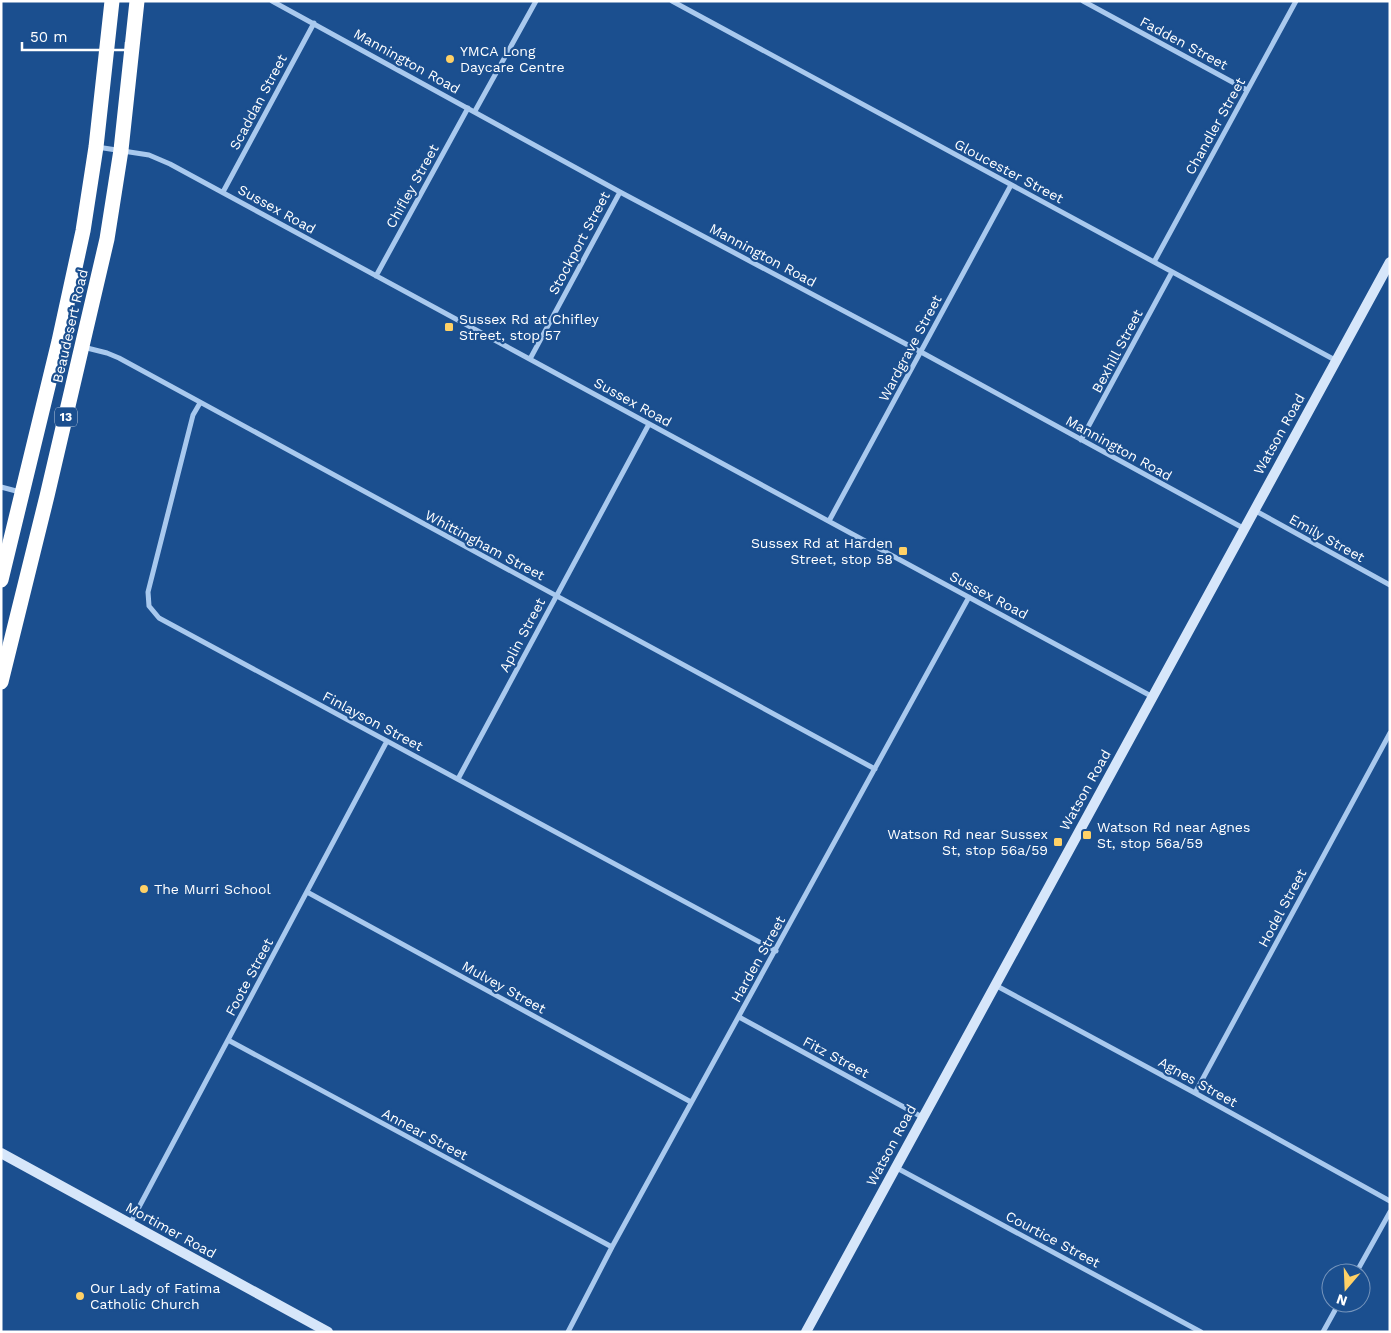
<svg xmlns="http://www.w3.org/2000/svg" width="1391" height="1333" font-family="'Work Sans',sans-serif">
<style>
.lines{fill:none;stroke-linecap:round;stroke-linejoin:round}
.street{stroke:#a9c9ee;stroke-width:5}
.secondary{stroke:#d6e6fa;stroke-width:10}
.highway{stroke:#fff;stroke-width:15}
.poi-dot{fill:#ffd166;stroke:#1b4f8f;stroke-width:2}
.labels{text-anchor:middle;stroke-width:4.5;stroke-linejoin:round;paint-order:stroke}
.shield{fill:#1b4f8f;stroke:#bbcadd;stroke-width:1}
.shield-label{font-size:12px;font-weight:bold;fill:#fff}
.street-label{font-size:14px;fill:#fff;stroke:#1b4f8f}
.poi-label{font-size:14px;fill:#fff;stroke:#1b4f8f;text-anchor:start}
</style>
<rect width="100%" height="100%" fill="#1b4f8f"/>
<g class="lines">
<!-- street -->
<path class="street" d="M272 1 620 192 921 352 1243 528
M672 1 1335 360
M1083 1 1247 90
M475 111 536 1
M97 147 149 155 170 164 1151 696
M223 192 314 23
M1154 262 1296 1
M376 276 468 108
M83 347 107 353 119 358 875 769
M530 359 620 192
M200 403 193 415 148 592 149 606 159 618 776 951
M1081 440 1172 272
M1 487 20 492
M1254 510 1390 585
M829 521 1011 185
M458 779 649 424
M307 892 691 1102
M995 985 1195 1093 1390 1201
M739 1017 922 1117
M228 1040 612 1247
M1195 1093 1390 733
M895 1167 1201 1332
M130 1224 387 741
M1356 1273 1390 1212
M568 1332 612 1247 969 597
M1323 1332 1339 1303"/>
<!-- secondary -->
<path class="secondary" d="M1 1153 328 1332
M806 1332 1390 262"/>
<!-- highway -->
<path class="highway" d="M1 580 59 341 83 231 96 147 112 1
M1 682 47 496 107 239 121 150 137 1"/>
</g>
<!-- markers -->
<g class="poi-dot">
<circle cx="450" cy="59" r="5"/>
<rect x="444" y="322" width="10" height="10" rx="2.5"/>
<rect x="898" y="546" width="10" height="10" rx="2.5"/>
<rect x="1082" y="830" width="10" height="10" rx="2.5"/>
<rect x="1053" y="837" width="10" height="10" rx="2.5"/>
<circle cx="144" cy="889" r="5"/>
<circle cx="80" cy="1296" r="5"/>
</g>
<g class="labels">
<!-- shield labels -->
<rect class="shield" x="55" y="407.5" width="22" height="19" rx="4"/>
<g class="shield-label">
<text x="66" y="421">13</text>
</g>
<!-- street labels -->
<g class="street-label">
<text transform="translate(1184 43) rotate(28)" y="5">Fadden Street</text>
<text transform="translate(407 61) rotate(29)" y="5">Mannington Road</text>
<text transform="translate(258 102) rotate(-62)" y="5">Scaddan Street</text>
<text transform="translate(1215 126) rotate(-61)" y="5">Chandler Street</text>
<text transform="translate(1009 171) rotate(28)" y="5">Gloucester Street</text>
<text transform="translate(412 186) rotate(-61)" y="5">Chifley Street</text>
<text transform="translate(277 209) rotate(29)" y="5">Sussex Road</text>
<text transform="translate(579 243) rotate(-62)" y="5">Stockport Street</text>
<text transform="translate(763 255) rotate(28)" y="5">Mannington Road</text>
<text transform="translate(70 326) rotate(-77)" y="5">Beaudesert Road</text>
<text transform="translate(910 348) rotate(-62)" y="5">Wardgrave Street</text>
<text transform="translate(1117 351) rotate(-62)" y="5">Bexhill Street</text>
<text transform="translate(633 402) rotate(29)" y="5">Sussex Road</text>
<text transform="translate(1279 434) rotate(-61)" y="5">Watson Road</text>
<text transform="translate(1119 448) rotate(29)" y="5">Mannington Road</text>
<text transform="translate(1327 538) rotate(29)" y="5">Emily Street</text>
<text transform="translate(485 545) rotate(28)" y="5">Whittingham Street</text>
<text transform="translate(989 595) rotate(28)" y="5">Sussex Road</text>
<text transform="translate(522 635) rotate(-62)" y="5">Aplin Street</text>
<text transform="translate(373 721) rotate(28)" y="5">Finlayson Street</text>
<text transform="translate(1085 790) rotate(-61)" y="5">Watson Road</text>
<text transform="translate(1282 908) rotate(-62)" y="5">Hodel Street</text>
<text transform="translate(758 959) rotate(-61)" y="5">Harden Street</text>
<text transform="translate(249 977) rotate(-62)" y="5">Foote Street</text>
<text transform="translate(504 987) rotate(29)" y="5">Mulvey Street</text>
<text transform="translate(836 1057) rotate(28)" y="5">Fitz Street</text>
<text transform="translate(1198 1082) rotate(29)" y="5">Agnes Street</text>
<text transform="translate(425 1134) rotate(28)" y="5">Annear Street</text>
<text transform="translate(891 1145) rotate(-62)" y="5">Watson Road</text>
<text transform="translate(171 1230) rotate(29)" y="5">Mortimer Road</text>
<text transform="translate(1053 1239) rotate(28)" y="5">Courtice Street</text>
</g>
<!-- poi labels -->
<g class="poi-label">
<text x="460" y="56">YMCA Long<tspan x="460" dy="16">Daycare Centre</tspan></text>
<text x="459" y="324">Sussex Rd at Chifley<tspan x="459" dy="16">Street, stop 57</tspan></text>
<text x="893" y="548" text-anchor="end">Sussex Rd at Harden<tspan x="893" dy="16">Street, stop 58</tspan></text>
<text x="1097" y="832">Watson Rd near Agnes<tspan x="1097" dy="16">St, stop 56a/59</tspan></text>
<text x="1048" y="839" text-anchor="end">Watson Rd near Sussex<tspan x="1048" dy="16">St, stop 56a/59</tspan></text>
<text x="154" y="894">The Murri School</text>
<text x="90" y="1293">Our Lady of Fatima<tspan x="90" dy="16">Catholic Church</tspan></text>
</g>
</g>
<!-- border -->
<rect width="1391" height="1333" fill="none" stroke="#ffffff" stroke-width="5"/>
<!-- north arrow -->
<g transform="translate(1346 1288) rotate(199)"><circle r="24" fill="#1b4f8f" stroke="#7695bc"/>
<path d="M0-4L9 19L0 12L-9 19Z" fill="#ffd166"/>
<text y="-8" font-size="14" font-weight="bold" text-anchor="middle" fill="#ffffff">N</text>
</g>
<!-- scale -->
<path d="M22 42v8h104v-8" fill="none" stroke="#ffffff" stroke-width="2.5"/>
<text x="30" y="42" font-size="15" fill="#ffffff" stroke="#1b4f8f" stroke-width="4" paint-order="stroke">50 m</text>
</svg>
